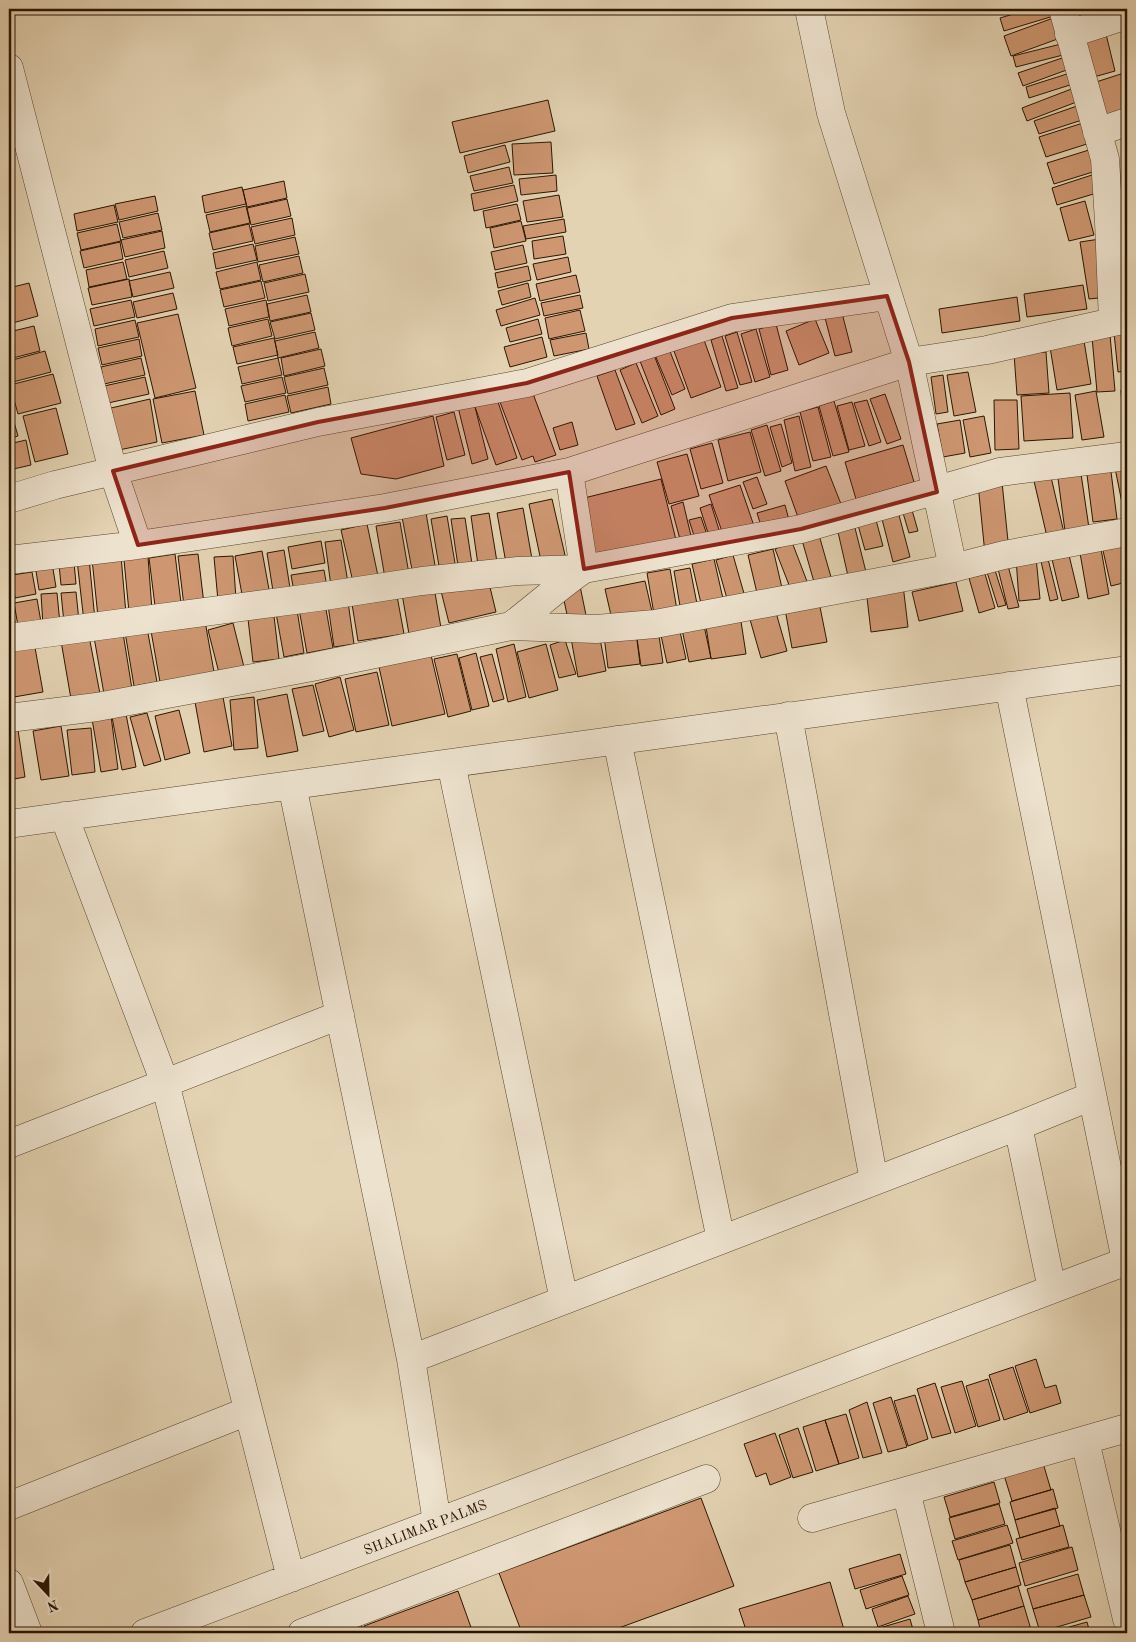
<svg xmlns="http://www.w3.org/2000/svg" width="1136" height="1642" font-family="'Old Standard TT',serif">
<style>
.building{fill:#ce9772;stroke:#2a1500}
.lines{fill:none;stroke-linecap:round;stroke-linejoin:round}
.street-casing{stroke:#58442d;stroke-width:29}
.street{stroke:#ede2ce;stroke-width:28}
.marked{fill:#8f2418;fill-opacity:0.2;stroke:#8f2418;stroke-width:4;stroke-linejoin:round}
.labels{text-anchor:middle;stroke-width:4.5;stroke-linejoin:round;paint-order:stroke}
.street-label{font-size:14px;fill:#2a1500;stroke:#ede2ce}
</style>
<rect width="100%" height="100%" fill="#e4d3b3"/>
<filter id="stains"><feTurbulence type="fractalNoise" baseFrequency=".004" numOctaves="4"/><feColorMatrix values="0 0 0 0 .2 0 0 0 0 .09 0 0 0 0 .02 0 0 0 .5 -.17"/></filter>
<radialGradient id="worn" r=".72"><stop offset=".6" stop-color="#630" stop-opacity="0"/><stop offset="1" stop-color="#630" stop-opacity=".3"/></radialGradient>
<!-- building -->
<path class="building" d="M1030 9H1055L1057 15 1004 31 1000 18Z
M1080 9H1093L1095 16 1083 20Z
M1056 17 1063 37 1011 56 1004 36Z
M1105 30 1115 71 1094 77 1084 36Z
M1065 43 1067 54 1016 67 1013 56Z
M1068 56 1072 68 1023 86 1018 73Z
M1127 72V112L1106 120 1093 83Z
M1070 73 1073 84 1029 98 1026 87Z
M1074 88 1079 101 1027 121 1022 108Z
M548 100 555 131 460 153 452 122Z
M1077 106 1082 120 1039 134 1034 121Z
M1083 123 1090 143 1046 157 1039 137Z
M551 142 553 173 514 175 512 144Z
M505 145 510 162 468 173 464 156Z
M1089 150 1096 171 1054 184 1047 163Z
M509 167 513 183 474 191 470 176Z
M1095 174 1100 192 1057 205 1052 188Z
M556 175 557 191 521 195 519 179Z
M284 181 287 198 247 207 243 190Z
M514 185 518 201 474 211 471 194Z
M242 187 246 204 205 213 202 196Z
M559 195 563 217 527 222 523 201Z
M155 196 158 211 119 220 115 204Z
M287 199 291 216 251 225 247 208Z
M1085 201 1094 235 1069 241 1060 208Z
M517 204 521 220 486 228 483 211Z
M114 205 118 222 77 231 74 214Z
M246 206 250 223 210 232 206 215Z
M158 213 162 230 123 238 119 222Z
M292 218 295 235 255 244 251 227Z
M564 219 566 232 526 239 523 226Z
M521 221 526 241 494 248 490 228Z
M117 224 121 241 81 250 77 233Z
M249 224 253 241 213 250 209 233Z
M162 231 165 248 125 257 121 240Z
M563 236 566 254 534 259 532 241Z
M295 237 299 254 258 262 255 246Z
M1100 239 1108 297 1089 299 1080 242Z
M120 242 123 259 84 268 80 251Z
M253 244 257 260 216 269 213 253Z
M523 245 527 263 495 270 491 252Z
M1127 248V303H1120L1116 249Z
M164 251 168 268 129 277 125 260Z
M299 256 303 273 263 282 259 265Z
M568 257 571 272 537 280 533 264Z
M123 262 127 279 89 287 86 270Z
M257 262 261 280 220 289 216 272Z
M528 266 531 280 498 288 495 273Z
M170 272 174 288 133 297 129 281Z
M305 274 309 292 268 301 264 283Z
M576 275 580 292 540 301 536 284Z
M129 279 132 297 92 305 88 288Z
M261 281 265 298 224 307 220 290Z
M29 283 38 316 9 324V288Z
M528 283 531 297 502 305 498 291Z
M1083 285 1087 309 1027 317 1024 294Z
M173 293 177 309 137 318 133 302Z
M307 295 311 312 270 321 267 304Z
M580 295 583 308 544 316 541 303Z
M1017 297 1020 321 942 333 939 309Z
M535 298 540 315 501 326 496 310Z
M131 300 135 317 94 326 90 309Z
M266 300 269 317 229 326 225 309Z
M841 309 852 352 835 356 824 314Z
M580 310 585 331 549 339 545 318Z
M311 313 315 330 275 339 270 322Z
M178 314 196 388 155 398 137 323Z
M268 319 272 336 232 346 228 328Z
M538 319 542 334 510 342 506 328Z
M815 319 829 353 799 365 786 331Z
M135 320 139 337 98 346 95 329Z
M776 324 788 370 771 375 759 329Z
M34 326 40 351 9 359V332Z
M756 329 770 377 755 382 741 334Z
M315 332 319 348 278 358 275 341Z
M737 332 752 382 740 385 725 336Z
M1127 332V371L1118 372 1114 333Z
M586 333 589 349 554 356 550 340Z
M1110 335 1115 391 1097 392 1092 337Z
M722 336 738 388 726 391 711 340Z
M542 337 547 357 510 367 504 347Z
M274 338 278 355 237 364 233 347Z
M139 339 142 356 102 365 98 348Z
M704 340 721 387 691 398 674 351Z
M1084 341 1091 384 1057 390 1050 347Z
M321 349 325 366 284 376 281 358Z
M669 349 685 389 672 395 655 355Z
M45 351 51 372 13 382 9 361Z
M1046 352 1049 393 1017 395 1014 354Z
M654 355 675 409 661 415 640 361Z
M141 358 145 375 104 384 101 367Z
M278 358 282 375 242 384 238 367Z
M636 363 658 416 642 423 620 370Z
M324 368 328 385 288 394 284 377Z
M615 370 635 424 616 430 597 376Z
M968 372 976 412 954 416 947 375Z
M53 374 61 403 18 414 10 385Z
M943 375 948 412 936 414 931 377Z
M145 377 149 394 108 403 104 386Z
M282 377 286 393 245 402 241 386Z
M328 387 331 404 291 413 287 396Z
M1121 390H1127V436H1124Z
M195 391 204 435 162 443 153 399Z
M532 391 556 455 535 462 533 456 522 460 500 402Z
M1096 391 1104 437 1082 440 1075 395Z
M1070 393 1073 438 1024 441 1021 396Z
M885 394 901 439 887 444 870 399Z
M285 395 289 412 248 421 245 404Z
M150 399 157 442 119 450 111 408Z
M497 399 517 458 496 465 475 407Z
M867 400 881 442 869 446 854 403Z
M994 400H1017L1019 449 995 450Z
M834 401 849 452 833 456 819 406Z
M852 402 865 446 849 450 837 406Z
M474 403 488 459 472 464 458 407Z
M818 407 831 457 813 461 800 412Z
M56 408 68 454 35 462 23 416Z
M454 412 465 455 447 460 436 417Z
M12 415 18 436 9 439V416Z
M433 416 444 466 396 479 361 474 351 438Z
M799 416 811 467 795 471 784 420Z
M984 416 991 453 970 457 963 420Z
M960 420 965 453 943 457 937 424Z
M572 422 578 445 560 450 553 428Z
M781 424 792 463 782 467 770 427Z
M767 425 781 471 765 476 751 430Z
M750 432 761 472 728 481 718 440Z
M26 440 31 465 9 470V444Z
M712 443 723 483 701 489 690 449Z
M903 445 914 482 856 499 845 462Z
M687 454 699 496 669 504 657 462Z
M1110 464 1117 519 1093 522 1086 467Z
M1127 465V518H1125L1115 468Z
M826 466 841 504 799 520 785 481Z
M1080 467 1089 528 1065 531 1057 471Z
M757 477 767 504 753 509 743 482Z
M1051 477 1065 537 1048 541 1034 481Z
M661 479 676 540 590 560 576 500Z
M1002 482 1009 551 985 554 978 484Z
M740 485 754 526 724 537 709 495Z
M552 499 565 555 541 561 529 504Z
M683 502 692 540 681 543 671 506Z
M711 504 720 533 709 536 700 508Z
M785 505 789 520 762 529 757 513Z
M523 508 532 559 506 563 497 513Z
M912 510 918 531 909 533 903 513Z
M426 513 436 571 413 575 402 517Z
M489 513 497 562 478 565 471 516Z
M899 515 910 557 893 562 882 519Z
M447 516 456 569 440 572 431 519Z
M701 517 709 541 697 545 689 520Z
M465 518 472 564 458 566 451 519Z
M876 520 883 546 865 550 858 525Z
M400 522 409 574 385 578 376 526Z
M367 524 378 576 353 582 341 530Z
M855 528 866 572 848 576 838 532Z
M819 535 831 577 814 582 802 540Z
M341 540 348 583 331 586 325 542Z
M321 541 325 563 292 569 288 547Z
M1124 541 1127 556V582L1111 586 1102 546Z
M792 542 808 584 791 590 775 549Z
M773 549 782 588 757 593 748 555Z
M1101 549 1109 594 1088 599 1080 553Z
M284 550 290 588 273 591 267 553Z
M262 551 270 595 243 600 235 556Z
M1068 551 1079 597 1062 601 1051 555Z
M175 554 181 603 155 606 149 558Z
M198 554 204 604 184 606 178 556Z
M733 555 747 604 730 609 716 560Z
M1047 555 1058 599 1050 601 1040 557Z
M121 556 126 614 98 617 92 559Z
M233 556 236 599 218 601 214 557Z
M148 557 152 610 129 612 124 560Z
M1036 557 1040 599 1019 601 1016 558Z
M89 558 95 620 84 622 77 560Z
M714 559 724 603 702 608 692 564Z
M74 562 76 584 61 585 59 564Z
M1007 562 1019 607 1008 609 997 565Z
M52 563 56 587 39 590 35 565Z
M994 567 1006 605 998 607 986 569Z
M690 568 698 609 681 612 674 571Z
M670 569 677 610 654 614 647 573Z
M324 570 327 587 294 592 291 575Z
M32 572 36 594 15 598 12 575Z
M985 574 995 608 979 613 969 578Z
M9 576H11L13 602H9Z
M488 579 496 612 449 623 441 591Z
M645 581 653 616 613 624 605 589Z
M956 582 963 611 919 621 912 592Z
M903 585 908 627 871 632 866 589Z
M580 586 587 620 569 624 562 591Z
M434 587 441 628 409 634 402 594Z
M76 592 79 621 64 623 61 593Z
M57 593 60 624 43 625 41 594Z
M397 596 404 634 358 641 352 604Z
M37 599 41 622 18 626 14 603Z
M348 602 354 644 334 647 328 605Z
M819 602 827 642 792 648 785 609Z
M325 604 333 648 307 653 299 609Z
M13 605 15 623H9V606Z
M775 609 787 651 761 658 749 616Z
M297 610 304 653 284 657 276 613Z
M740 615 746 654 711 659 705 620Z
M274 616 279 659 253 662 248 619Z
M205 621 214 672 160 682 151 631Z
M703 621 711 658 689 662 681 625Z
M233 623 244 667 219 673 208 630Z
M679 627 686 659 667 663 660 631Z
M147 628 157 682 134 686 125 632Z
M658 629 663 663 641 666 636 632Z
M636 632 640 664 608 668 604 636Z
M123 633 132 689 104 694 94 637Z
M599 633 606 671 578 677 571 638Z
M89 636 100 694 71 699 61 641Z
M565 640 576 674 559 678 550 645Z
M34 642 43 692 14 697 9 666V647Z
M514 644 526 697 508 702 496 649Z
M546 644 558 690 529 698 517 652Z
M476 653 489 706 472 710 459 658Z
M457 654 471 711 448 717 434 659Z
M492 654 504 699 493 702 480 657Z
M431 655 445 714 392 726 379 667Z
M9 670 13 698 9 699Z
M377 672 389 725 356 732 345 679Z
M340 677 354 730 329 737 315 684Z
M313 685 324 731 303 736 292 689Z
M287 694 298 751 267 757 257 700Z
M223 697 232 746 204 752 195 702Z
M254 697 258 748 234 750 230 700Z
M179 710 190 753 165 760 155 716Z
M147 713 161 761 144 766 130 717Z
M126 714 136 767 122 770 112 717Z
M111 716 118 769 101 772 92 719Z
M61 726 69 776 41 780 33 731Z
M91 728 95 772 72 775 67 730Z
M18 730 25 777 9 780V731Z
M1036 1359 1045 1388 1056 1385 1061 1403 1030 1413 1015 1366Z
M1013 1367 1028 1412 1004 1420 989 1375Z
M988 1379 1000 1420 978 1427 966 1386Z
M962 1381 976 1426 955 1433 941 1387Z
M935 1383 951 1433 932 1438 917 1389Z
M915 1395 928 1439 908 1446 894 1401Z
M891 1397 907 1447 888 1452 873 1403Z
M867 1402 882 1453 863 1458 849 1410Z
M846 1414 859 1458 839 1464 825 1420Z
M825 1420 839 1464 816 1471 803 1427Z
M798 1428 813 1472 793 1478 779 1435Z
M775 1433 791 1477 770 1485 766 1473 756 1477 744 1444Z
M1043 1463 1051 1490 1012 1501 1004 1475Z
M994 1482 1000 1503 950 1517 944 1497Z
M1053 1489 1058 1508 1015 1520 1010 1502Z
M701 1498 734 1586 605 1633H522L499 1573Z
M999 1504 1005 1524 955 1539 949 1518Z
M1055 1508 1060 1526 1020 1538 1015 1520Z
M1007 1525 1013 1543 958 1560 952 1541Z
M1063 1525 1069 1547 1022 1560 1016 1539Z
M1010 1545 1016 1567 965 1582 959 1560Z
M1072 1547 1078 1570 1025 1586 1019 1563Z
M900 1554 906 1574 855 1589 849 1569Z
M1016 1567 1021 1585 972 1600 965 1582Z
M1078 1574 1084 1595 1033 1609 1027 1589Z
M902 1576 909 1595 866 1609 860 1590Z
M830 1582 845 1633H747L739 1609Z
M1018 1586 1024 1606 978 1620 972 1600Z
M458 1591 473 1633H366L364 1626Z
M1084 1595 1091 1617 1040 1632 1033 1609Z
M908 1596 915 1614 878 1627 872 1609Z
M1024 1606 1032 1633H981L978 1620Z
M910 1619 914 1633H878L876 1629Z
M1087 1622 1090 1633H1048Z
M361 1624 364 1633H335Z"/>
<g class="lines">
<defs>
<path id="street" d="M809 9 831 113 909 362 953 568
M1063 9 1105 159 1109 222 1113 322
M1069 34 1127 15
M9 68 113 471 138 545
M1097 132 1127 122
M9 499 55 485 318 422 527 383 732 318 887 296
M9 560 138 545 385 508 569 472 909 362 987 350 1113 322 1127 320
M511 626C536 607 559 586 584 569L569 472
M9 638 318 597 422 581 518 571 584 569 801 529 1000 472 1127 456
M1009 686 1126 1261
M788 716 874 1181
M9 718 97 707 312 667 511 626 596 629 655 624 953 568 1004 555 1127 532
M617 740 721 1240
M451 763 564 1300
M292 785 411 1359
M64 816 165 1083 291 1578
M9 824 1127 670
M9 1144 340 1015
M1052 1289 1018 1126 1092 1096
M1085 1441 1127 1619
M906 1491 941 1633
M9 1506 248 1411
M812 1518 1127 1428
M437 1522 411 1359 1018 1126
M9 1583 28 1633
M145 1633 1127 1261
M302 1633 706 1479"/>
</defs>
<!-- street casing -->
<use href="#street" class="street-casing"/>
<!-- street -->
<use href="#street" class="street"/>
</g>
<!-- marked area -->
<path class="marked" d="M887 296 909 362 937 492 801 529 584 569 569 472 385 508 138 545 113 471 318 422 527 383 732 318Z"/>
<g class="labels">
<!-- street labels -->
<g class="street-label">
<text transform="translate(425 1527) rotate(-21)" y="5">SHALIMAR PALMS</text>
</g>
</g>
<!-- margin -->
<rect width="1136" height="1642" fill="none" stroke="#e4d3b3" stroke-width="30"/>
<rect x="10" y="10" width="1116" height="1622" fill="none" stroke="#2a1500" stroke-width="2.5"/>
<rect x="15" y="15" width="1106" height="1612" fill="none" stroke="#2a1500"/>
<!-- north arrow -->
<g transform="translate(48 1594) rotate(158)" stroke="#ede2ce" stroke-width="4" paint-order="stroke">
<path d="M0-4L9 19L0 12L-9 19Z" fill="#2a1500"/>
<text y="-8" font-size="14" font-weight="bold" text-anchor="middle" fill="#2a1500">N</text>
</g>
<rect width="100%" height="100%" filter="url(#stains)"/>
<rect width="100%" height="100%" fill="url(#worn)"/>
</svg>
